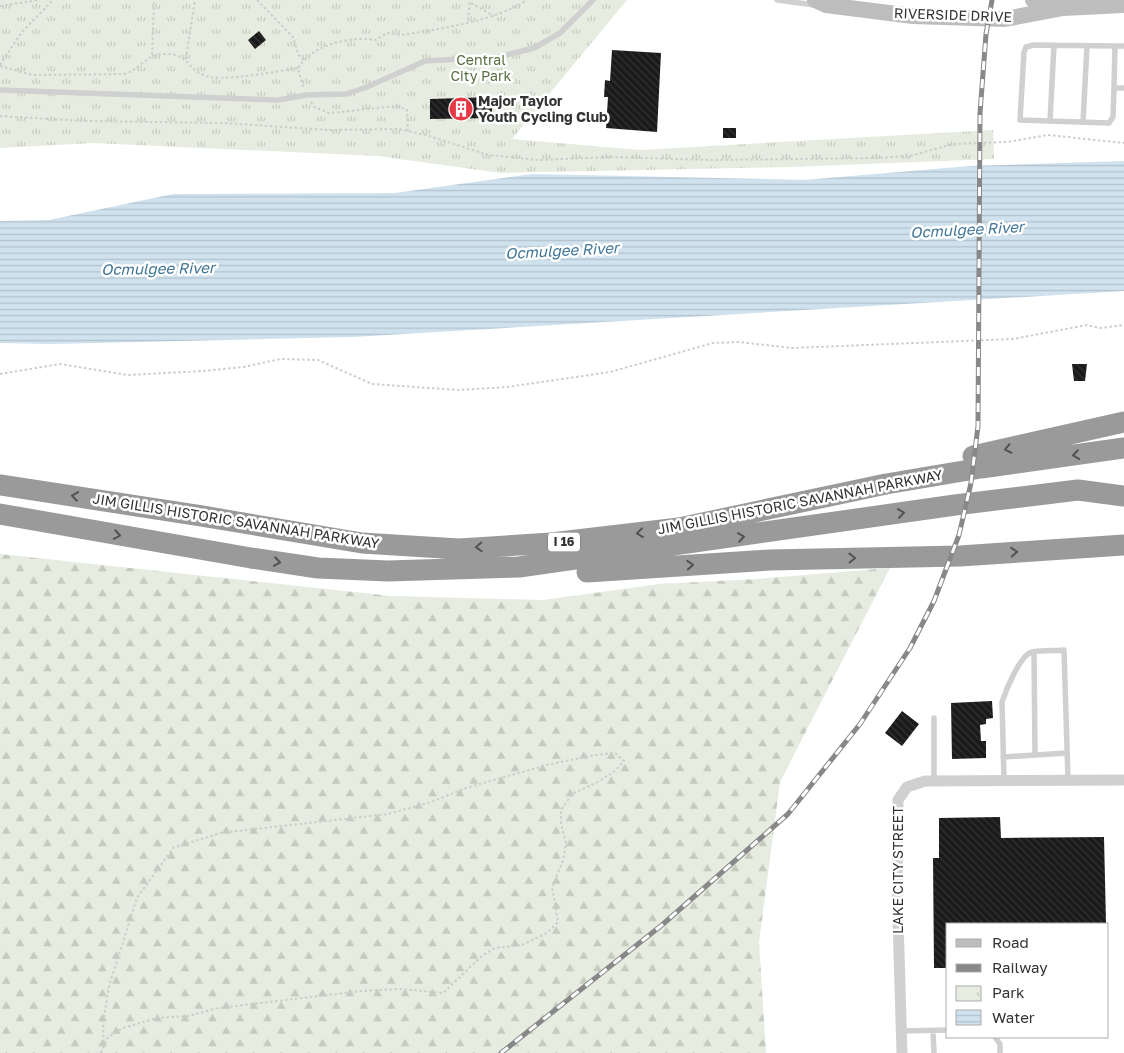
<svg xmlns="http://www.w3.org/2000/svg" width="1124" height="1053" font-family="'Golos Text',sans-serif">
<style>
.forest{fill:url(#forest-firs)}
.park{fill:url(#park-tufts)}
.water{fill:url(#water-rules)}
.building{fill:url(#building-back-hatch)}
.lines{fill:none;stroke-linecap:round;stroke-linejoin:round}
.path{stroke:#cdcdcd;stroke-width:2;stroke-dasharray:2.5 2.5;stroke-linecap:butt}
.lane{stroke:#d0d0d0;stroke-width:5.5}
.street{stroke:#d0d0d0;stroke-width:11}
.secondary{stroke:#bdbdbd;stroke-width:16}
.highway{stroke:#9a9a9a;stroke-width:21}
.rail-casing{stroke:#888;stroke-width:5}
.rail{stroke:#fff;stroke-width:3;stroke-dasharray:9;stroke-linecap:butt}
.oneway{stroke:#525252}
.labels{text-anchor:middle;stroke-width:5;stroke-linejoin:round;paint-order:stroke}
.shield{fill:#fff;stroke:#707070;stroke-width:1}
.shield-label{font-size:12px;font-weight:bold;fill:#333}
.street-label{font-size:14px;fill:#333;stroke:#fff}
.park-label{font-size:14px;fill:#56703f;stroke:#fff}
.poi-label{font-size:14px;font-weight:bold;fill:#333;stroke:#fff;text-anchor:start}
.water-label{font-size:15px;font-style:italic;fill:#3f7597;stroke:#fff}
</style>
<defs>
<pattern id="forest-firs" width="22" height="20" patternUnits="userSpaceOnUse" patternTransform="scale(1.25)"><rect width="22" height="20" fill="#e6ecdf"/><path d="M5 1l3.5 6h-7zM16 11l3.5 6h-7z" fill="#c6cbc0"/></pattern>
<pattern id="park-tufts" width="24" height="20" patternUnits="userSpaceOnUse" patternTransform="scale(1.25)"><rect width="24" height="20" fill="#e6ecdf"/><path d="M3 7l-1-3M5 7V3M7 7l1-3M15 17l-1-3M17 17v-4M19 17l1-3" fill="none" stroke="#c6cbc0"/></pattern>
<pattern id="water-rules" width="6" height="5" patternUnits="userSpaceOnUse" patternTransform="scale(1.25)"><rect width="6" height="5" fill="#cfe2ee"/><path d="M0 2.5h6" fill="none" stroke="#b2c2cd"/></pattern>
<pattern id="building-back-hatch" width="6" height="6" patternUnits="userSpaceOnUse" patternTransform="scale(1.25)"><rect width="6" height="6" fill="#1a1a1a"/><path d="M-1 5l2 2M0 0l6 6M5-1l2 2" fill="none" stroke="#333"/></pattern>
</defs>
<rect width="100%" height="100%" fill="#fff"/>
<!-- forest -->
<path class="forest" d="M0 554 391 596 543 600 660 584 757 579 890 568 780 782 759 942 766 1053H0Z"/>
<!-- park -->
<path class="park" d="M0 0H627L512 139 640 150 993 130 994 159 790 167 501 173 378 156 93 143 0 148Z"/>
<!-- water -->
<path class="water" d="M1124 161V291L353 337 52 344 0 343V221L49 220 173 194 395 193 532 174 804 180 970 166Z"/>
<!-- building -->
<path class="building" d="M259 31 266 40 255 49 248 40Z
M612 50 661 53 657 132 606 128 608 97H604L605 80 610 81Z
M492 97V118L430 119V99Z
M723 128H736V138H723Z
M1072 364H1087L1085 381H1074Z
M992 701 993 718 986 719V724L980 725 981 741H986V758L952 759 951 703Z
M902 711 919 724 902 746 885 733Z
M1000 817 1001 838 1104 837 1106 923 948 924V968H934L933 858H939V818Z"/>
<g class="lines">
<!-- path -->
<path class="path" d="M257 0 293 37 298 54 304 61
M471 3 494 16
M0 6 40 0
M468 20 470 0
M152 55 154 0
M186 59 195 0
M0 65 21 33 53 0
M0 66 32 75 124 74C139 71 146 54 164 54 188 53 187 68 203 75 219 83 279 71 298 68
M303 87 298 68C313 44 350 36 376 40L387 33 401 35C439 29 496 21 527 0
M311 102 314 107 329 113 397 106 407 110 408 131
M0 116 84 121 225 123 328 130 399 129 426 135 488 155 539 160 611 157 711 160 877 158 910 156 953 144 1007 142 1048 135 1124 143
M0 374 60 364 128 375 203 371 243 367 281 359 318 360 372 384 458 390 507 387 610 372 713 343 739 342 792 348 1013 339 1087 325 1100 328 1124 325
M101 1053 108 1037 123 1028 157 1018 188 1016 218 1008 362 991 400 989 443 993 482 956 495 948 522 945 547 933 558 922 552 887 563 861 566 843 561 824V810L572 794 596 783 615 771 624 761 615 753 595 755 547 765 466 788 428 803 388 814 220 833 173 848 137 898 109 986 103 1024 104 1044"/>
<!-- lane -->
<path class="lane" d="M777 0 815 5
M1124 46H1115L1114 88H1124
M1114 88 1113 117 1109 123 1020 120 1024 52 1026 47 1034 45 1115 46
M0 90 278 100 307 95 346 94 367 87 425 61 499 57 534 48 560 33 593 0
M1050 121 1054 45
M1083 122 1087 46
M1034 652 1035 755
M1003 757 1067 753
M1004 780 1002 702C1006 690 1020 655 1032 652 1042 650 1054 651 1064 650L1068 780
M934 781V718
M901 1031 948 1030
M933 1031 934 1053
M995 1037 1000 1044V1053"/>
<!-- street -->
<path class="street" d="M902 1053 897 886 898 800 907 787 925 781 1124 780"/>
<!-- secondary -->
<path class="secondary" d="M815 0 826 5 913 16 1005 19 1063 8 1124 5
M1033 0 1061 7"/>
<!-- highway -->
<path class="highway" d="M973 456 1124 422
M0 485 202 516 362 543 459 549 551 543 679 528 886 484 981 468 1124 448
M0 514 251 558 318 568 388 571 519 567 955 505 1078 490 1124 496
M587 572 770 560 960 556 1124 545"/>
<defs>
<path id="rail" d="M501 1053 662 925 788 814 860 724 910 648 934 601 959 535 971 483 978 426 980 113 986 34 992 0"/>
</defs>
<!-- rail casing -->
<use href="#rail" class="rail-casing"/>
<!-- rail -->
<use href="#rail" class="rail"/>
</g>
<!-- one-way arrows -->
<defs><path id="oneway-chevron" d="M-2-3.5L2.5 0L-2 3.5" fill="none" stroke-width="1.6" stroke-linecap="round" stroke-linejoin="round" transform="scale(1.25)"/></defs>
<g class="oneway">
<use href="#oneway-chevron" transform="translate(1008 449) rotate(168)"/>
<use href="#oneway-chevron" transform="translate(1076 455) rotate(172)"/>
<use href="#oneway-chevron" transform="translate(75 496) rotate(-172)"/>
<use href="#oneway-chevron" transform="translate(901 513) rotate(-8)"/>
<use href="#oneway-chevron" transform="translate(640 533) rotate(173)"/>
<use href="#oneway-chevron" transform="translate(117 535) rotate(10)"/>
<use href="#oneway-chevron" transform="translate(741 537) rotate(-8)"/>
<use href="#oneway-chevron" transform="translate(479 547) rotate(177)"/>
<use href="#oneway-chevron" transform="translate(1014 552) rotate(-4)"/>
<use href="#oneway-chevron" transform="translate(852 558) rotate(-1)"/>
<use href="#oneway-chevron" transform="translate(277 562) rotate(8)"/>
<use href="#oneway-chevron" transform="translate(690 565) rotate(-4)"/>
</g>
<!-- icons -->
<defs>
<symbol id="building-disc" viewBox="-11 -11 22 22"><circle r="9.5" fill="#e63946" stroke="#fff"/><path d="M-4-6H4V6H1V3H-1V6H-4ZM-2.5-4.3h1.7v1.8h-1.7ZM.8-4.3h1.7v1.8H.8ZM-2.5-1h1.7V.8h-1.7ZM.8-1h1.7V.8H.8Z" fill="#fff"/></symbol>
</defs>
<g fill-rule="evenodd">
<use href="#building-disc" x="447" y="95" width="28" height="28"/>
</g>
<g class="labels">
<!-- shield labels -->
<rect class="shield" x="548" y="532.5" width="32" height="19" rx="4"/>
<g class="shield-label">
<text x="564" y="546">I 16</text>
</g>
<!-- street labels -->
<g class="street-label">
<text transform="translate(953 15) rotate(2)" y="5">RIVERSIDE DRIVE</text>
<text transform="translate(800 502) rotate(-11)" y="5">JIM GILLIS HISTORIC SAVANNAH PARKWAY</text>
<text transform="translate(236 521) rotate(9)" y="5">JIM GILLIS HISTORIC SAVANNAH PARKWAY</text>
<text transform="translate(898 870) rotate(-90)" y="5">LAKE CITY STREET</text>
</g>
<!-- park labels -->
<g class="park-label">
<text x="481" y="65">Central<tspan x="481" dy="16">City Park</tspan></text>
</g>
<!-- poi labels -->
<g class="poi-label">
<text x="478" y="106">Major Taylor<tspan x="478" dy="16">Youth Cycling Club</tspan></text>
</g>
<!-- water labels -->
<g class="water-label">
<text transform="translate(967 230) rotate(-3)" y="5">Ocmulgee River</text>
<text transform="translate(562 251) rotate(-3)" y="5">Ocmulgee River</text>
<text transform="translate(158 269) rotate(-1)" y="5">Ocmulgee River</text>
</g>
</g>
<!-- legend -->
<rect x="946" y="923" width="162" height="115" fill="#ffffff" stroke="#adadad"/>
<rect x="956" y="939" width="25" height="8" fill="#bdbdbd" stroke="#adadad"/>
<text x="992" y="948" font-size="15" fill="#333333">Road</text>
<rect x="956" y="964" width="25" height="8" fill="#888888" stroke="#adadad"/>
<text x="992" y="973" font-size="15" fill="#333333">Railway</text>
<rect x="956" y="986" width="25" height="15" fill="url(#park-tufts)" stroke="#adadad"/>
<text x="992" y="998" font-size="15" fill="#333333">Park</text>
<rect x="956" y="1010" width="25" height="15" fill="url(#water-rules)" stroke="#adadad"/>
<text x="992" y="1023" font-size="15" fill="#333333">Water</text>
</svg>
